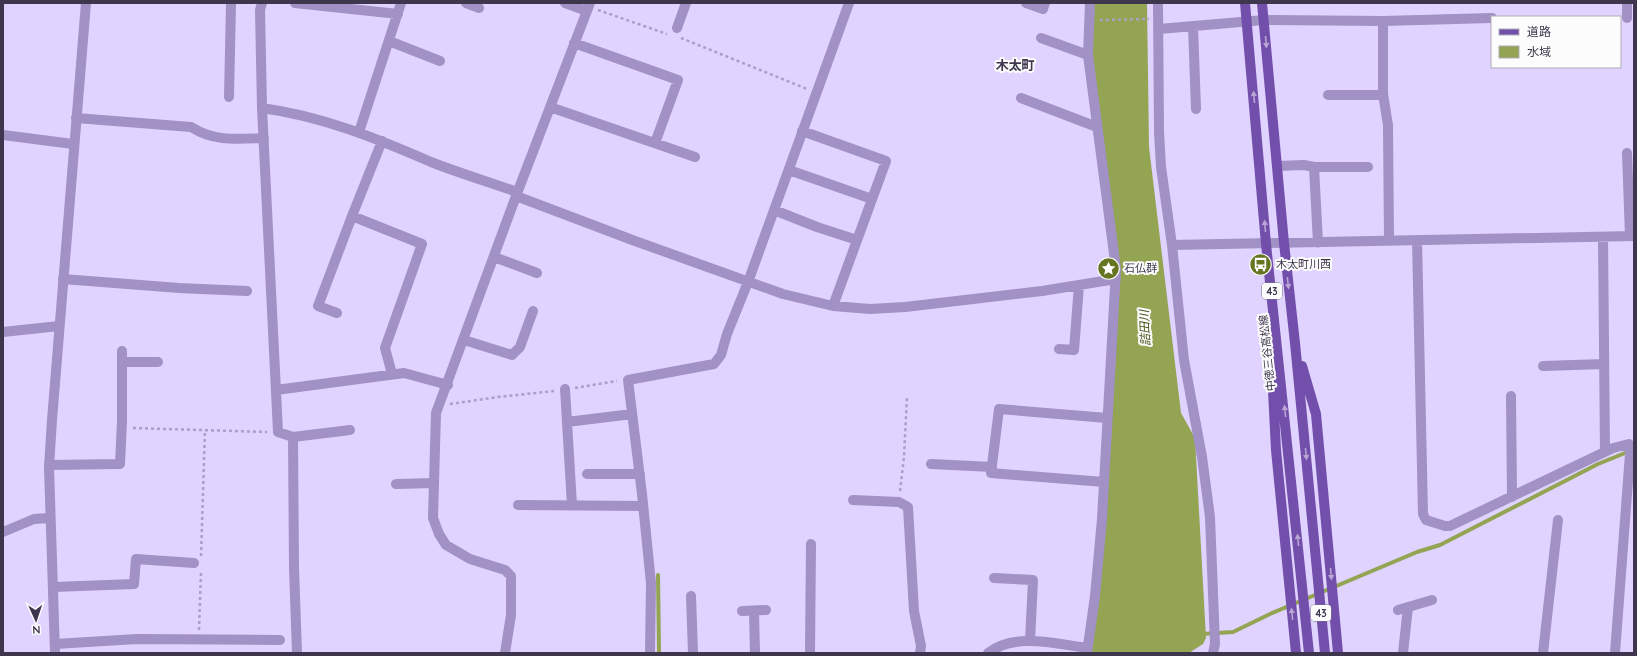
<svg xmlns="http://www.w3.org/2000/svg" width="1637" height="656" font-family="Quicksand,'Noto Sans JP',sans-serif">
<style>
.water{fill:#93a453}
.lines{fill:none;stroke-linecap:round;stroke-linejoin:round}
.stream{stroke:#93a453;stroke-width:4}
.path{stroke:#aa9fc4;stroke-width:2.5;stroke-dasharray:3 3;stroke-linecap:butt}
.minor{stroke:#a191c4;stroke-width:10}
.tertiary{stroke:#a191c4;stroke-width:10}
.primary{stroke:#734fac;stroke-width:10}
.oneway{fill:#b8a6d4}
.labels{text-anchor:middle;stroke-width:4;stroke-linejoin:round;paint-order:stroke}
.shield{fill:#fcfcfc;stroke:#767181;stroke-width:1}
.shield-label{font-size:10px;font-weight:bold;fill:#3d364c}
.poi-label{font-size:11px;fill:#3d364c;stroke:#fcfcfc;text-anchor:start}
.street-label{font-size:11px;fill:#3d364c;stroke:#fcfcfc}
.water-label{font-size:12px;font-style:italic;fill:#485317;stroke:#fcfcfc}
.quarter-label{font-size:13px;font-weight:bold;fill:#3d364c;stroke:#fcfcfc}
</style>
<rect width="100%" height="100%" fill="#e0d3ff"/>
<!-- water -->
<path class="water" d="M1094 3H1147L1149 147 1181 413 1195 438 1206 638 1203 644 1189 653H1090L1119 270 1092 55Z"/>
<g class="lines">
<!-- stream -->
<path class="stream" d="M658 575 659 653
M1202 634 1233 632 1270 614 1417 552 1440 545 1598 464 1630 451"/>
<!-- path -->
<path class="path" d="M598 10 667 34
M1100 20 1149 19
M681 38 807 89
M575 388 617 381
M450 404 498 397 554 391
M133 428 267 432
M900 491 904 457 907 397
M201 556 205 430
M199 630 201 571"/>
<!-- minor -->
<path class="minor" d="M262 3 260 10 262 108 278 432 293 437
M295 3 398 14
M466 3 479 8
M565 3 587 11
M1026 3 1043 9 1045 3
M1158 3 1159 132 1161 167 1172 245 1184 360 1202 457 1210 517 1215 644 1213 653
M1627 3V18
M1383 21V94L1388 125 1389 241
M1193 26 1196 109
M677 28 686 3
M1159 29 1264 20 1383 21 1492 18
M1041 38 1088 55
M389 41 440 61
M574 43 678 80 655 143
M1328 95H1383
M229 97 231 3
M1021 98 1097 127
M550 107 695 157
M262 108C321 116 376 138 431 162 459 173 489 182 517 192
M76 118 191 127C215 142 237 139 264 138
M802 131 886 161 833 306
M359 132 401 3
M3 135 73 144
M382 141 352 216 422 244 385 348 392 374
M1627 153 1630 236
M1277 166 1304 165 1314 167H1368
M1314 167 1318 243
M789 170 872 199
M516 196 635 241 783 294 833 306 870 309 905 307 1042 291 1116 279
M774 210 817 227 857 240
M1603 237 1605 452
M1417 240 1423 514 1426 520 1445 526H1450L1613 448 1629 444 1630 454 1615 653
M1172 245 1634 236
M494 257 537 273
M63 279 179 288 247 291
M337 313 318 306 352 216
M3 332 59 326
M464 340 512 355 520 347 533 311
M1059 349 1074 350 1079 285
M122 362H158
M1543 366 1604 364
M565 389 572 505
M276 390 404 373 448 385
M1511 396 1512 497
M567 422 632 414
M931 464 992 467
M49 465 120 464 122 421V351
M587 474H640
M1104 482 991 473 999 409 1107 418
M396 484 434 483
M853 500 899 502 908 507 914 611 921 646 920 653
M518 505 643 506
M3 532 34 519 50 518
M994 578 1033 580 1030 641
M54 587 134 584 136 559 194 563
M691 596 693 653
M1398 610 1432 600
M742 611 766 610
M754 611 755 653
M55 644 137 639 280 640
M297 653 294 568 293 437 350 430
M505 653 511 615V576L505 570 470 559 446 545 439 534 433 518 436 413 516 196 590 3
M650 653 651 583 642 494 628 380 714 364 721 355 727 334 748 282 849 3
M810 653 811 544
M988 653C1016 632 1056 644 1088 648
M1087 653 1095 596 1102 519 1116 269 1088 55 1090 3
M1403 653 1408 607
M1543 653 1558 520"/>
<!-- tertiary -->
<path class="tertiary" d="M55 653 49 467 52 420 86 3"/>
<!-- primary -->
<path class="primary" d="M1245 3 1266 244 1309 653
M1262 3 1284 243 1295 343 1325 653
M1302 366 1316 414 1338 653
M1277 368 1273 391 1276 450 1296 653"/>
</g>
<!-- one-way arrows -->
<defs><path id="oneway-solid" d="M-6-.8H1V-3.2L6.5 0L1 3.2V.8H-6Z"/></defs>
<g class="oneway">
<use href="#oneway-solid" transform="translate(1266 42) rotate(85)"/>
<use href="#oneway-solid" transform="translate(1254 97) rotate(-95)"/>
<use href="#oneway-solid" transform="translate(1265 226) rotate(-95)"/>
<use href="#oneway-solid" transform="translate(1288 283) rotate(83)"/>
<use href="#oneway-solid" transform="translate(1285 411) rotate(-96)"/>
<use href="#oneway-solid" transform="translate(1306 454) rotate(85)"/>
<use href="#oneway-solid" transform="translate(1298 540) rotate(-96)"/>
<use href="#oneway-solid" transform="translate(1331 574) rotate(85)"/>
<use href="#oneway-solid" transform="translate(1292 614) rotate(-96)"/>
</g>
<!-- icons -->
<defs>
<symbol id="bus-disc" viewBox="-11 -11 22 22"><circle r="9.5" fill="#667521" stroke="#fcfcfc"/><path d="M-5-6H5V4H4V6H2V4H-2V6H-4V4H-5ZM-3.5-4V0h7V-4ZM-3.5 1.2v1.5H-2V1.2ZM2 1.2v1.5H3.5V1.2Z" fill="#fff"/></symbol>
<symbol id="sight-disc" viewBox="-11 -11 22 22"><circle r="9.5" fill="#667521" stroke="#fcfcfc"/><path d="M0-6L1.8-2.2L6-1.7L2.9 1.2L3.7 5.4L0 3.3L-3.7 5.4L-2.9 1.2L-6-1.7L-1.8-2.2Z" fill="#fff"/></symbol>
</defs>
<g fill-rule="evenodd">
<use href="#bus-disc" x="1248" y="252" width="25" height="25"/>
<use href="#sight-disc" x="1096" y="256" width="25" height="25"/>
</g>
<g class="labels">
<!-- shield labels -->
<g class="shield">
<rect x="1262" y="283" width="20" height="16" rx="3"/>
<rect x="1311" y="605" width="20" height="16" rx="3"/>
</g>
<g class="shield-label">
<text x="1272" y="295">43</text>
<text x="1321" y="617">43</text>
</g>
<!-- poi labels -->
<g class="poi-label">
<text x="1276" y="268">木太町川西</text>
<text x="1124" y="272">石仏群</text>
</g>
<!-- street labels -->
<g class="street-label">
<text transform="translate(1267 353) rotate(-96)" y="4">中徳三谷高松線</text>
</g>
<!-- water labels -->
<g class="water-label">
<text transform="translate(1145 328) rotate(-93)" y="4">詰田川</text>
</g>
<!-- quarter labels -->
<g class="quarter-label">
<text x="1015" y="70">木太町</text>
</g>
</g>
<!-- border -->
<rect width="1637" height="656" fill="none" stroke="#3d364c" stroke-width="8"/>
<!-- legend -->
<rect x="1491" y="16" width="130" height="52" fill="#fcfcfc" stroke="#b0adb6"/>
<rect x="1499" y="29" width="20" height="6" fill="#734fac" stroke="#b0adb6"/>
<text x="1527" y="36" font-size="12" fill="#3d364c">道路</text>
<rect x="1499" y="46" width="20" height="12" fill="#93a453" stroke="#b0adb6"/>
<text x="1527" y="56" font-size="12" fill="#3d364c">水域</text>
<!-- north arrow -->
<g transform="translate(36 620) rotate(177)" stroke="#fcfcfc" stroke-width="3" paint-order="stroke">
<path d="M0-3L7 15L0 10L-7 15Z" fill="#3d364c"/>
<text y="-6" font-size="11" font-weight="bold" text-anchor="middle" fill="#3d364c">N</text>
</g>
</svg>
